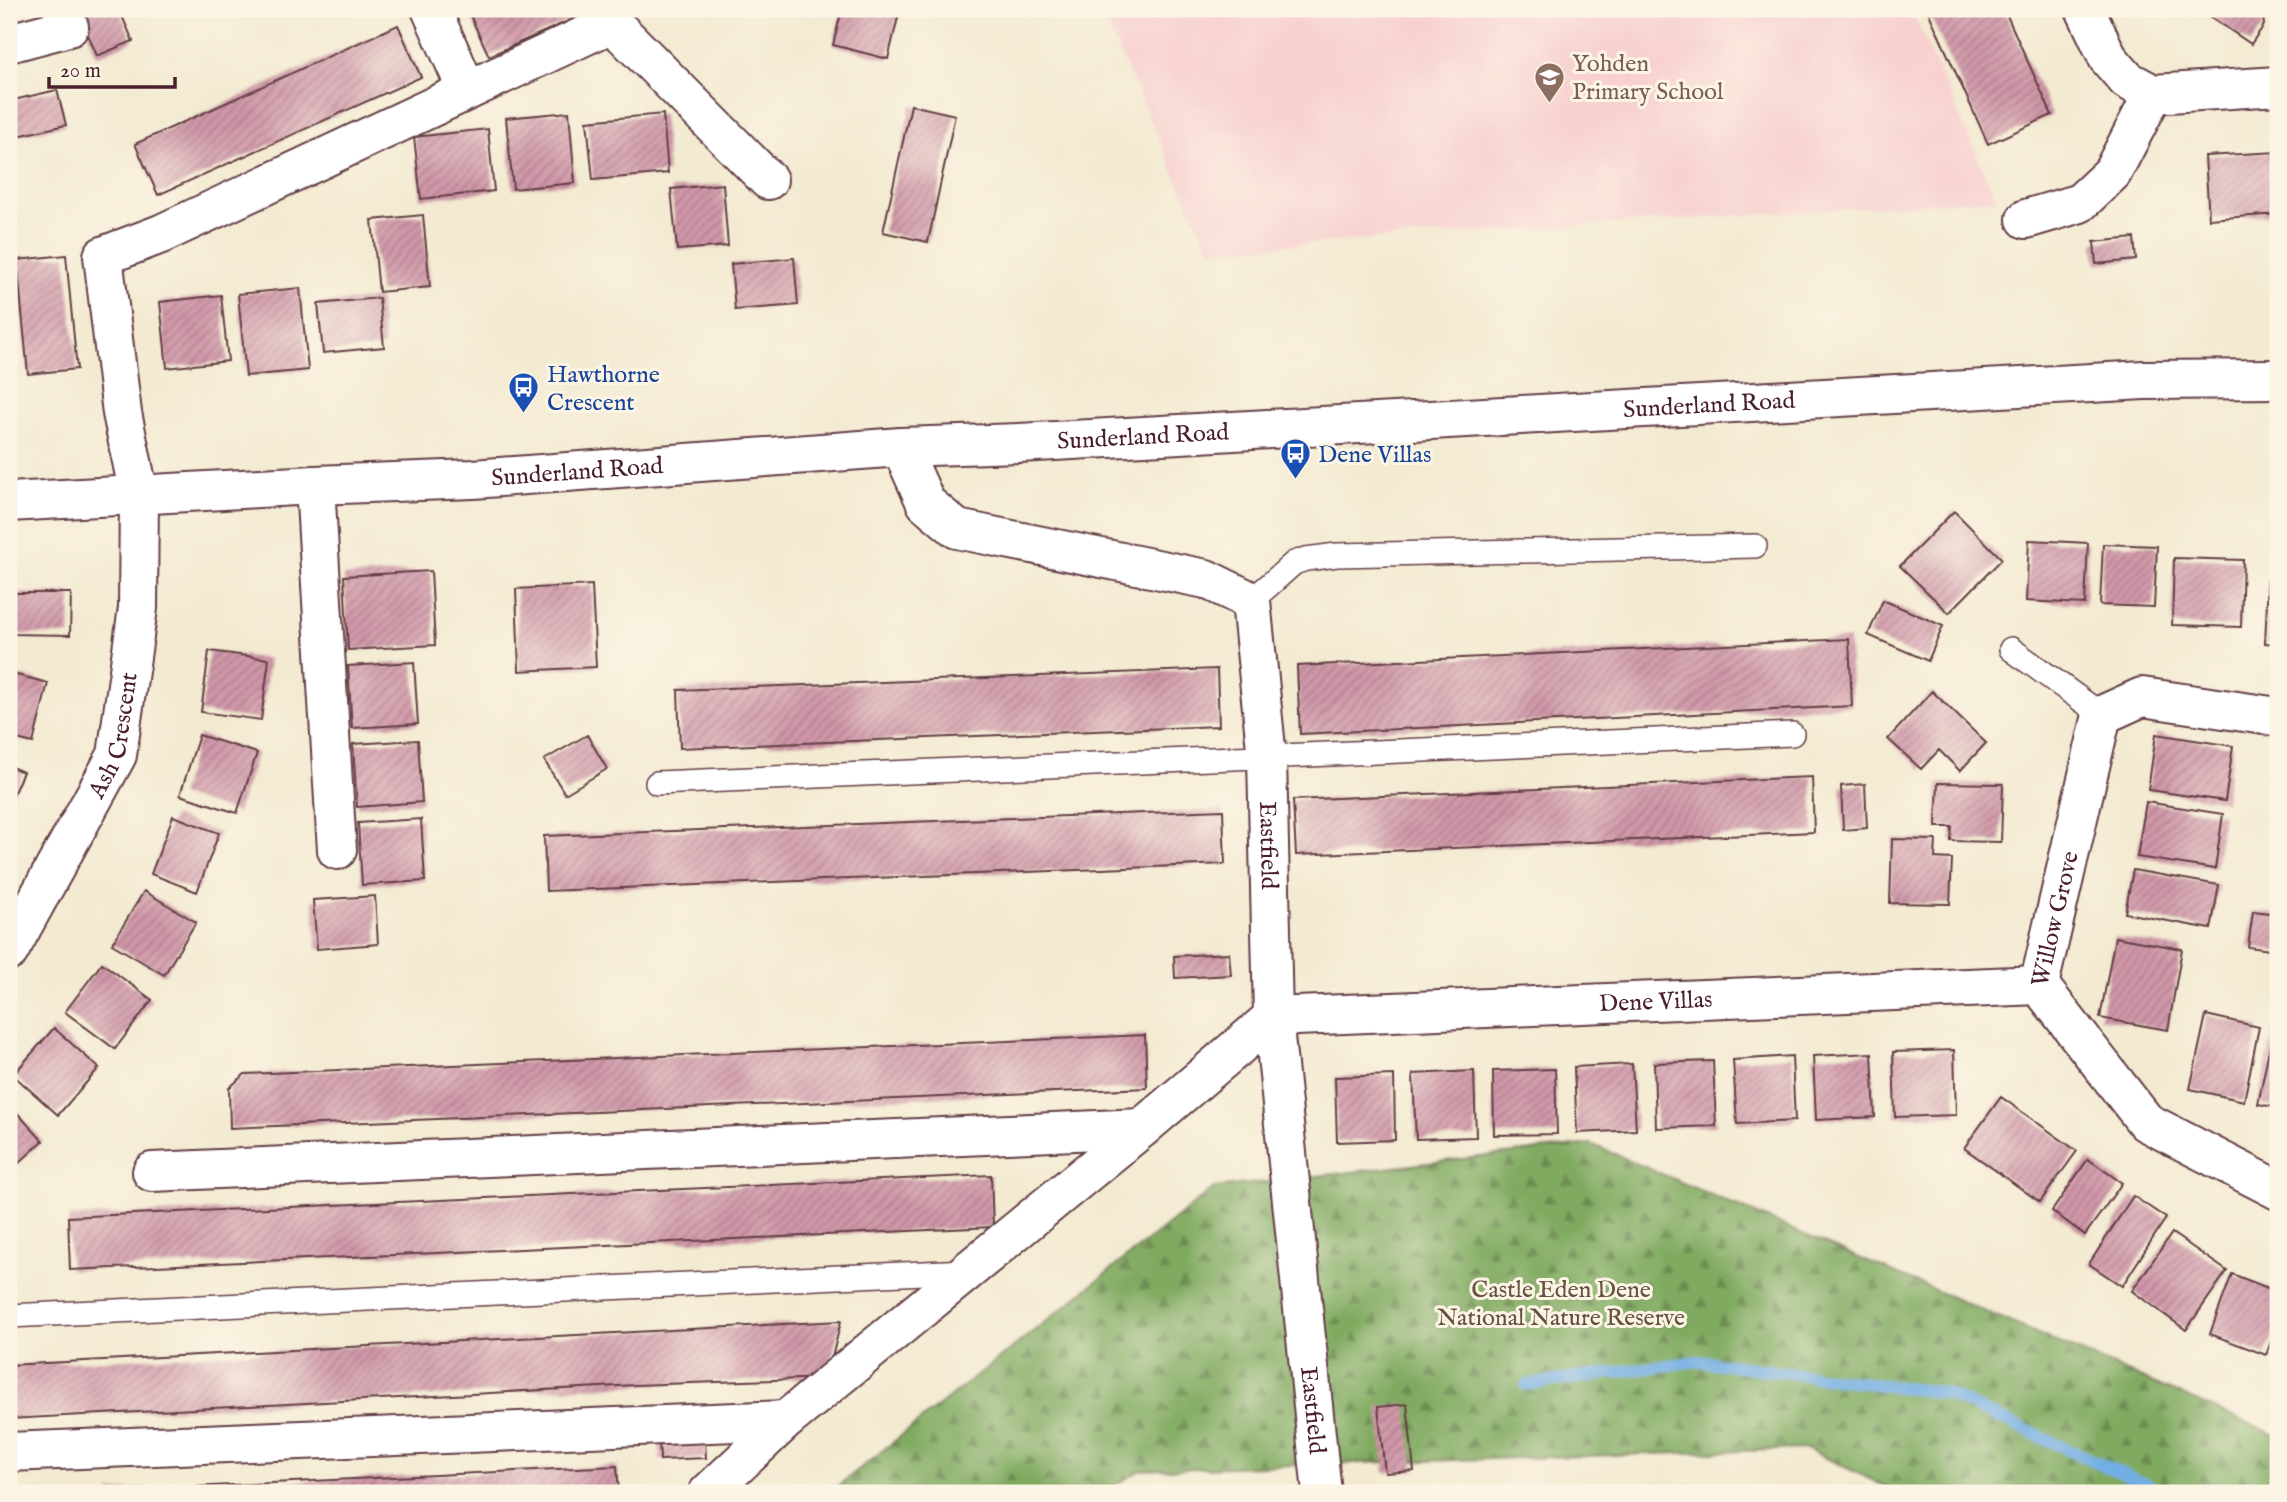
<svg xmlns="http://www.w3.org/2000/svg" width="2287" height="1502" font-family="'IM FELL English',serif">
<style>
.built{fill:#f7d0cf}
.forest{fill:url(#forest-firs);stroke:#656446;stroke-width:2}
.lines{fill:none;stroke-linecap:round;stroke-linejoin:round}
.stream{stroke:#73aee4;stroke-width:12}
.building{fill:url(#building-hatch)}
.lane-casing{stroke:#633d44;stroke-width:26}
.street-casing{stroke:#633d44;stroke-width:42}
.primary-casing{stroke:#633d44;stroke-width:42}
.lane{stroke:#fff;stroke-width:23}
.street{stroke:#fff;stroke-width:38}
.primary{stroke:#fff;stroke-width:38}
.labels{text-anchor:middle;stroke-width:6;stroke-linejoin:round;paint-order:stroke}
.education-label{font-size:24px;fill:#785e54;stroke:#fcf5e5;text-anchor:start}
.transit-label{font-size:24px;fill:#164399;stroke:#fcf5e5;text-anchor:start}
.street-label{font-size:24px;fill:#4a1f2b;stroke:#fcf5e5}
.park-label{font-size:24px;fill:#64513f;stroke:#fcf5e5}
</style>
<defs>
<pattern id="forest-firs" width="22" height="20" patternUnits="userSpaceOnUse" patternTransform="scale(1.75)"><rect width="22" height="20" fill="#80aa61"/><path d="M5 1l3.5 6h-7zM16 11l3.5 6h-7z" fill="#6b8a50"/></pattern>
<pattern id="building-hatch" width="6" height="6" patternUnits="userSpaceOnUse" patternTransform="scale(1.75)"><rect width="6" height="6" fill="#d098a9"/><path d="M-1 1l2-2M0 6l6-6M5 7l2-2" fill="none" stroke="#ab7b8a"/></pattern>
</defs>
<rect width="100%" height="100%" fill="#fcf5e5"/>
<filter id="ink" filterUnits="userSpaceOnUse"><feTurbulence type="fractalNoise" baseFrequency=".0143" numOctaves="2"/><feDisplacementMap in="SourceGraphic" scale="14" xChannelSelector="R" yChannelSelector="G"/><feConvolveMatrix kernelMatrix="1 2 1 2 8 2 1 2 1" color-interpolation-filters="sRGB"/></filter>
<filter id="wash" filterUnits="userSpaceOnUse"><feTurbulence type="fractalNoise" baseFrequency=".00686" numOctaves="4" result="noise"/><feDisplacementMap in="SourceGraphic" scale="28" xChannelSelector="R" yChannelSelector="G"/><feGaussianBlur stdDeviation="1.57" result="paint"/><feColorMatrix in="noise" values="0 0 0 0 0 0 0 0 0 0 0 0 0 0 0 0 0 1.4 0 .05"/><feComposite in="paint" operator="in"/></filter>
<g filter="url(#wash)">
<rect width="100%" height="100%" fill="#f3ead1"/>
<!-- built -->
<path class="built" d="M1100 9H1911L1997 199 1209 250Z"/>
<!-- forest -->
<path class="forest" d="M1591 1144 2278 1436V1493H1899L1807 1449 1141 1470 1102 1493H829L1214 1188Z"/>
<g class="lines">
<!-- stream -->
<path class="stream" d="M1526 1385 1698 1361 1944 1393 2164 1493"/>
</g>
<g id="blocks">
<!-- building -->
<path class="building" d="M77 9H119L133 41 97 56Z
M467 9H579L582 15 489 56Z
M842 9H900L888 59 833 45Z
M1927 9H2004L2052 115 1988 144Z
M2199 9H2262L2264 25 2251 44Z
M398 25 421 77 158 195 135 144Z
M57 90 66 125 9 138V101Z
M911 105 955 115 928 242 883 232Z
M569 112 575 183 513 189 506 118Z
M663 114 668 173 593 180 587 121Z
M488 129 494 191 421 199 414 137Z
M2278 152V214L2209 219 2205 156Z
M723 184 728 246 677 250 671 189Z
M423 215 430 287 379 292 372 220Z
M2134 238 2136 260 2096 264 2094 242Z
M66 255 77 369 28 374 17 260Z
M794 258 798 305 735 310 731 264Z
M300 288 308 370 246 376 238 294Z
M221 295 228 361 167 368 160 302Z
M379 298 384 347 323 353 318 304Z
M9 353H11L14 392H9Z
M1954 511 2002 559 1949 613 1900 566Z
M2029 540 2088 543 2085 604 2026 601Z
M2103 544 2157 546 2154 607 2100 605Z
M2174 558 2243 560 2241 627 2172 625Z
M431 571 435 645 348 650 344 576Z
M2268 580H2278V644L2265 643Z
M592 585 596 667 519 671 516 589Z
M9 593H71L70 635 9 634Z
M1883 600 1943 626 1928 661 1868 635Z
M1849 639 1852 706 1300 734 1297 666Z
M209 651 269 659 261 720 201 712Z
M414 662 418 724 352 728 348 666Z
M1217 669 1219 726 680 748 678 690Z
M9 673 48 683 33 743 9 737Z
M1932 691 1986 743 1960 771 1939 750 1921 769 1888 739Z
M2156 734 2233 746 2225 801 2148 790Z
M199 735 257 753 237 813 180 795Z
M587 735 607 769 565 794 544 760Z
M418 740 422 802 357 807 353 744Z
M9 766 23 772 9 804Z
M1812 777 1814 832 1296 855 1293 800Z
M1938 783 2003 784 2001 842 1951 841 1952 827H1936Z
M1865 784 1867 828 1843 830 1841 786Z
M2146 802 2223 814 2215 869 2137 857Z
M1223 810 1225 864 546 891 544 836Z
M173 816 219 833 197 892 151 874Z
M421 819 425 881 362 885 358 823Z
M1892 839 1936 840 1935 858 1952 859 1950 904 1890 903Z
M2133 870 2219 885 2211 929 2125 913Z
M144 891 196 922 164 975 112 944Z
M375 896 378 944 317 949 313 900Z
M2253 911 2278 914V951L2248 947Z
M2115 937 2182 949 2168 1030 2100 1018Z
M1229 953 1231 975 1175 978 1174 956Z
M102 963 152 1000 115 1049 65 1012Z
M2206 1015 2259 1027 2244 1101 2190 1089Z
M54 1028 99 1068 58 1115 13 1075Z
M2273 1030 2278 1031V1108L2258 1104Z
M1145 1035 1147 1088 230 1128 229 1088 245 1074Z
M1954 1050 1956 1115 1895 1117 1893 1052Z
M1872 1053 1875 1117 1816 1120 1813 1056Z
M1792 1056 1795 1121 1737 1124 1733 1060Z
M1713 1061 1716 1126 1656 1128 1654 1063Z
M1632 1064 1636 1130 1577 1133 1574 1067Z
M1555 1069 1557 1134 1494 1135 1493 1071Z
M1474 1071 1476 1137 1416 1139 1413 1074Z
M1394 1075 1395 1140 1337 1142 1335 1077Z
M2001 1097 2077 1151 2040 1202 1964 1148Z
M9 1104 43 1141 9 1172Z
M2088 1159 2122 1183 2085 1235 2052 1211Z
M991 1175 993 1227 70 1270 68 1217Z
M2133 1196 2166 1218 2122 1286 2089 1264Z
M2172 1233 2227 1271 2186 1330 2132 1291Z
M2232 1274 2278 1292V1323L2266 1355 2210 1334Z
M841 1321 827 1378 636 1385 9 1419V1365Z
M1407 1404 1414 1471 1385 1473 1378 1407Z
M705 1438 706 1458 660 1460 659 1439Z
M617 1466 619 1493H110V1491Z
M1253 1486V1493H1206V1491Z"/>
</g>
</g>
<g filter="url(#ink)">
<use href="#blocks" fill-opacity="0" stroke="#633d44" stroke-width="2"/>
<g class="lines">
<defs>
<path id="lane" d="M1251 601 1294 563 1306 559 1337 555 1755 546
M2011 649 2102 715
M657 783 1792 734
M9 1316 966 1271"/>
<g id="street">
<path d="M431 9 467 90"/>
<path d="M2085 9 2108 58 2127 80 2153 94 2278 86"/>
<path d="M9 43 69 27"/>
<path d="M2026 219 2080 203 2112 173 2153 94"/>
<path id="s1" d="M901 447 926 503 957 529 1206 579 1251 601 1267 758 1273 1017 1322 1493"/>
<path d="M315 485 337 850"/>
<path id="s2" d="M9 951 117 755 138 608 139 495 122 413 103 256 161 234 612 23 768 180"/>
<path id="s3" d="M2039 985 2102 715 2142 697 2278 717"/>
<path d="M2039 985 2146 1122 2278 1190"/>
<path d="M152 1172 1142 1128"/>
<path d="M9 1452 786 1420"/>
<path id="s4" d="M708 1493 786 1420 1142 1128 1273 1017 2039 985"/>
</g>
<g id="primary">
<path id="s5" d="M9 502 315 485 473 479 901 447 1019 443 2144 380 2278 379"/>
</g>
</defs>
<!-- lane casing -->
<use href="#lane" class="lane-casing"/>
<!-- street casing -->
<use href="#street" class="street-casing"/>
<!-- primary casing -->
<use href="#primary" class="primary-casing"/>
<!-- lane -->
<use href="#lane" class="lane"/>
<!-- street -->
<use href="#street" class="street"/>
<!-- primary -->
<use href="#primary" class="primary"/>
</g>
</g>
<!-- icons -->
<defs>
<symbol id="school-pin" viewBox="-11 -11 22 30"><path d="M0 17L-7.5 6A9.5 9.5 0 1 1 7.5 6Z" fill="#8d6e63" stroke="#fcf5e5"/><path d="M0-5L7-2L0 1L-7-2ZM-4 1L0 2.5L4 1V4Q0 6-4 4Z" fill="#fff"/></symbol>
<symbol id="bus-pin" viewBox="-11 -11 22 30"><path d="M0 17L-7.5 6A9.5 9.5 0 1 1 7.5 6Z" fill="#1a4fb4" stroke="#fcf5e5"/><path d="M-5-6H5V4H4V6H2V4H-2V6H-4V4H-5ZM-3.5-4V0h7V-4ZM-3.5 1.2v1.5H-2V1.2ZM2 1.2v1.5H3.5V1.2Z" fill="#fff"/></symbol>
</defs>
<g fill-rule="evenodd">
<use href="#school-pin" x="1532" y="60" width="35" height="47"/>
<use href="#bus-pin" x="506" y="370" width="35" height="47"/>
<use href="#bus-pin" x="1278" y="436" width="35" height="47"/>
</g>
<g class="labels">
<!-- education labels -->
<g class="education-label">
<text x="1572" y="71">Yohden<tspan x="1572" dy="28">Primary School</tspan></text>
</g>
<!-- transit labels -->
<g class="transit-label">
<text x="547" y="382">Hawthorne<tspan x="547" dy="28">Crescent</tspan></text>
<text x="1318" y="462">Dene Villas</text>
</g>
<!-- street labels -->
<g class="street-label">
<text dy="8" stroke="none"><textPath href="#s5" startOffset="1703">Sunderland Road</textPath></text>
<text dy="8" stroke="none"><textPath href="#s5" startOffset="1136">Sunderland Road</textPath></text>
<text dy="8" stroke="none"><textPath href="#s5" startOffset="569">Sunderland Road</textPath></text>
<text dy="8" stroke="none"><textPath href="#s2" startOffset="242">Ash Crescent</textPath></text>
<text dy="8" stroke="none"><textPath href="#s1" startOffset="651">Eastfield</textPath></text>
<text dy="8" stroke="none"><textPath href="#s3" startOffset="68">Willow Grove</textPath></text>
<text dy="8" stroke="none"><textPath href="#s4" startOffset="1122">Dene Villas</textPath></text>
<text dy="8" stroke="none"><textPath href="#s1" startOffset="1218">Eastfield</textPath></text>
</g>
<!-- park labels -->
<g class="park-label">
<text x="1561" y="1297">Castle Eden Dene<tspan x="1561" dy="28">National Nature Reserve</tspan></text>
</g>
</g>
<!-- margin -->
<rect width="2287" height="1502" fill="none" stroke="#fcf5e5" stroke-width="35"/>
<!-- scale -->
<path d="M49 77v10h126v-10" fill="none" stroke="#4a1f2b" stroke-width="3.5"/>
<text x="60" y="77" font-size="21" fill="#4a1f2b" stroke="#fcf5e5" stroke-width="5" paint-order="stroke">20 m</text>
</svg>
